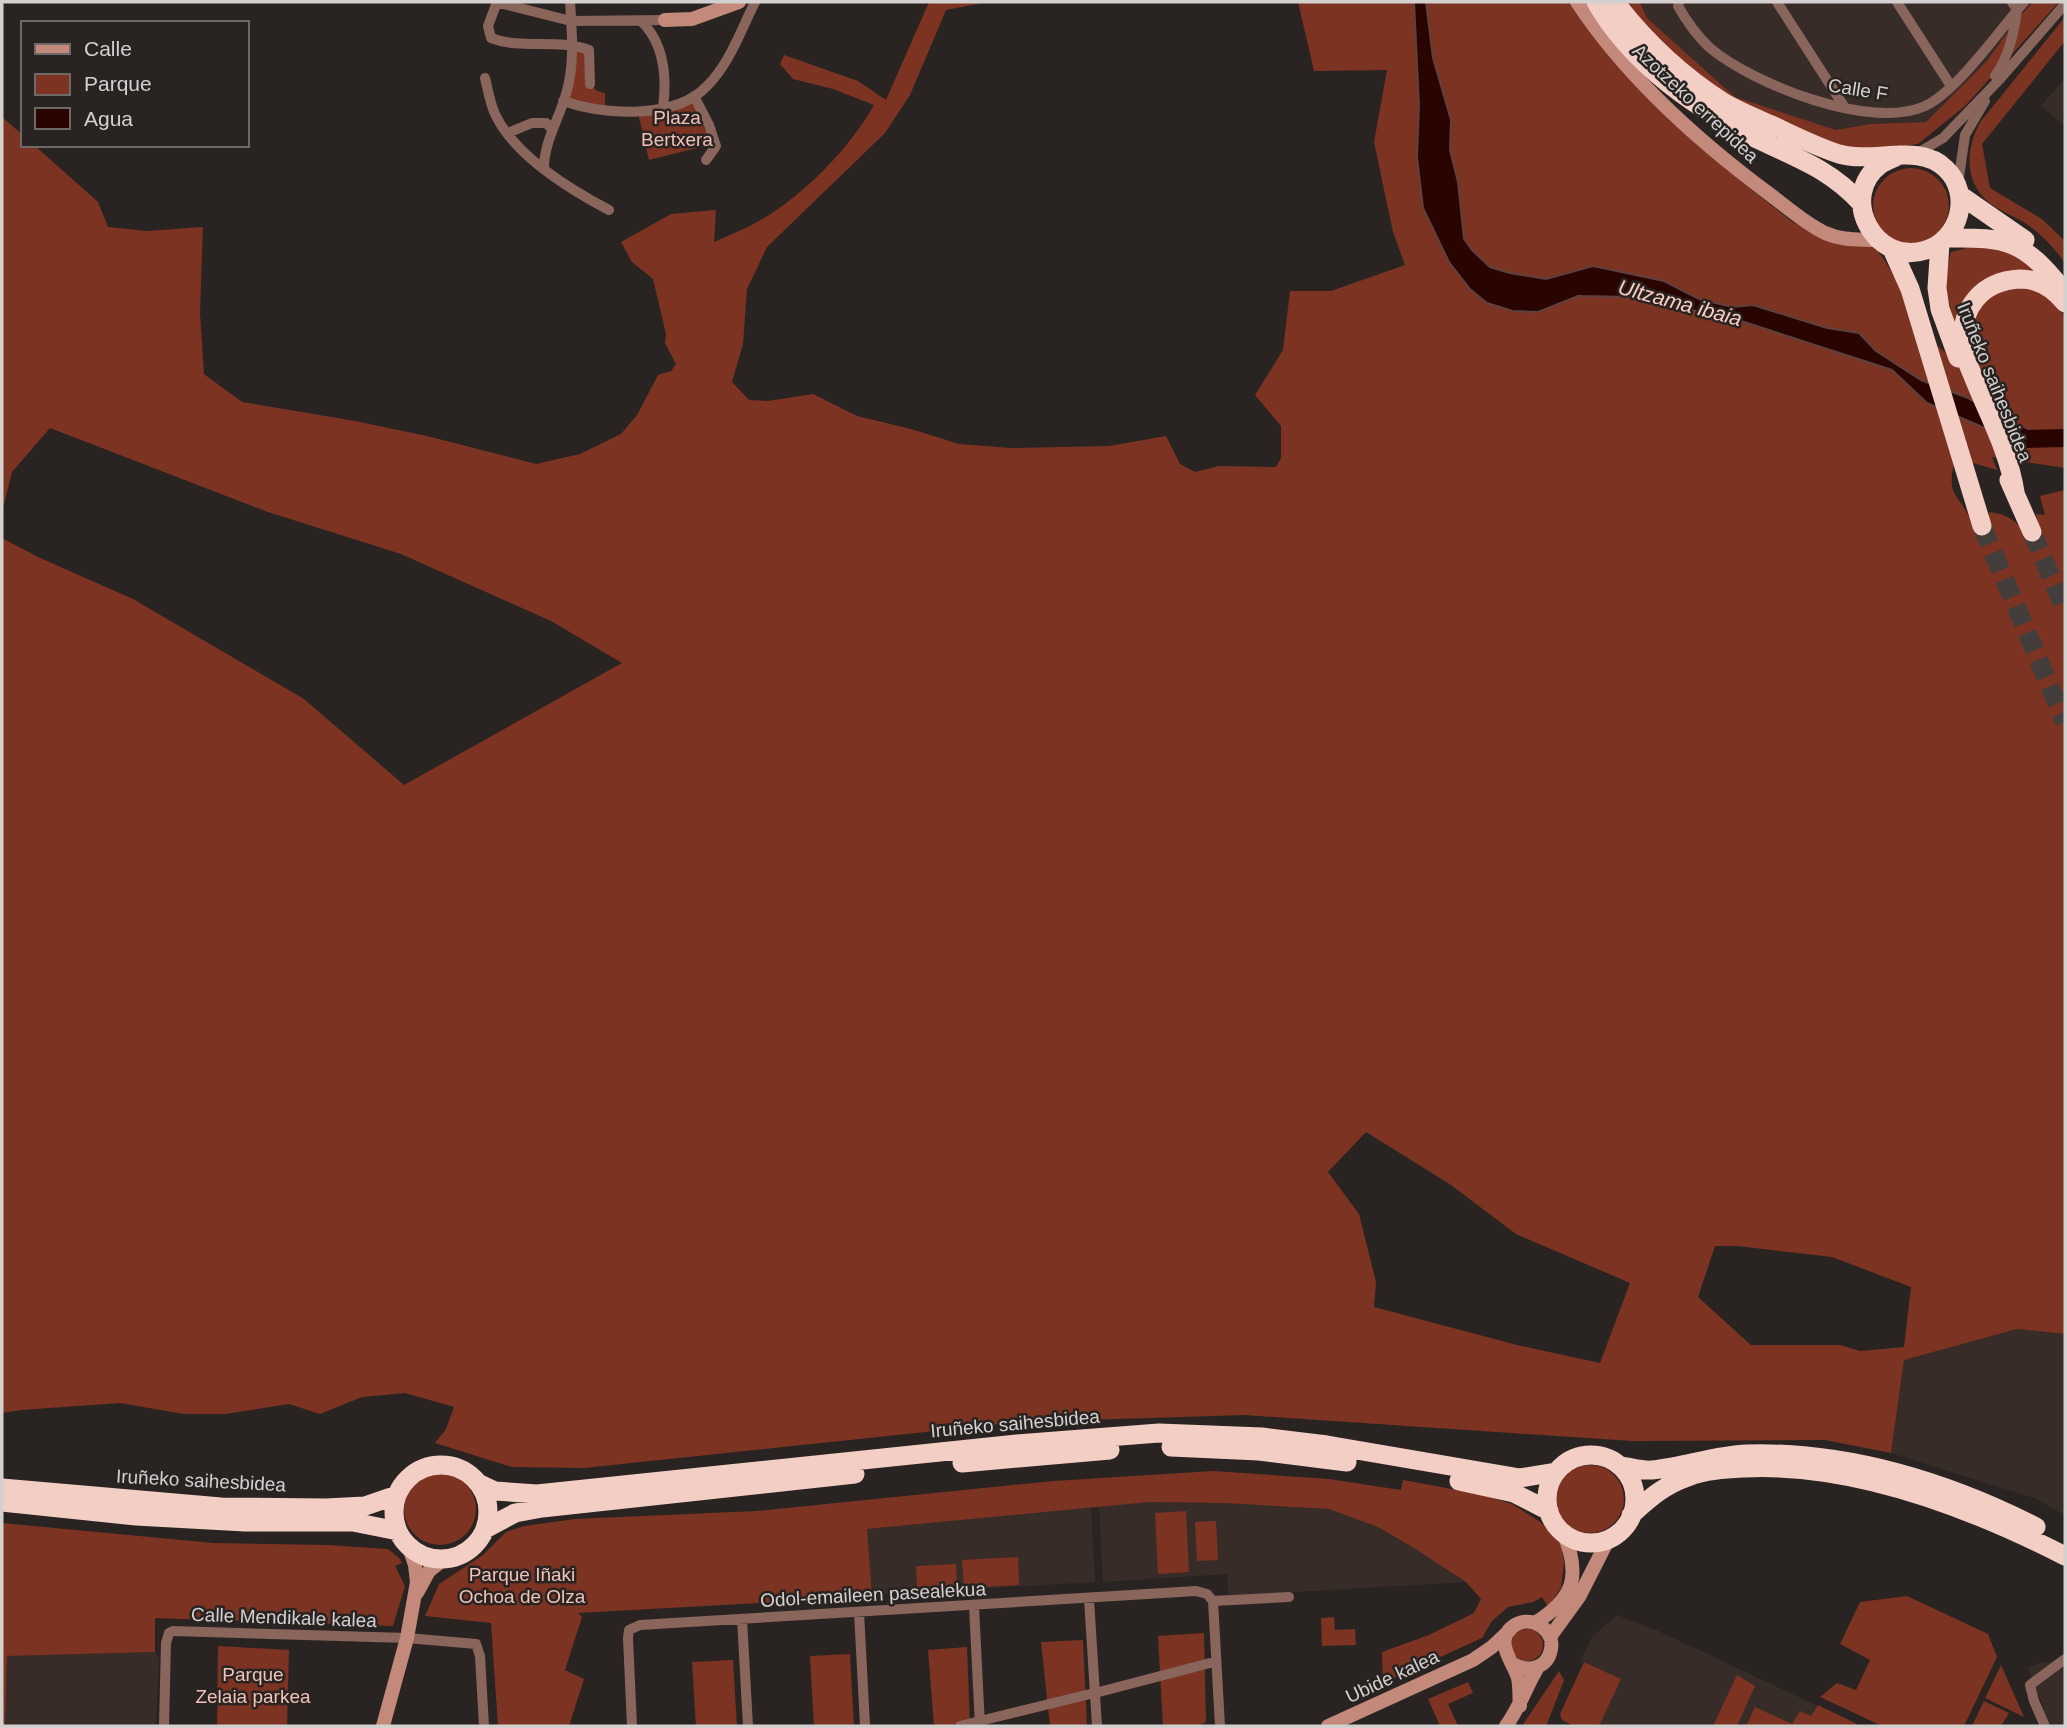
<svg xmlns="http://www.w3.org/2000/svg" width="2067" height="1728" font-family="Arial,sans-serif">
<style>
.built{fill:#382c29}
.green{fill:#7c3321;fill-rule:evenodd}
.water{fill:#2a0400;stroke:#5d413e;stroke-width:2}
.lines{fill:none;stroke-linecap:round;stroke-linejoin:round}
.river{stroke:#2a0400;stroke-width:18}
.highway-tunnel{stroke:#433e3c;stroke-width:19;stroke-dasharray:19 10;stroke-linecap:butt}
.street{stroke:#89655c;stroke-width:10}
.secondary{stroke:#c3897b;stroke-width:14}
.highway{stroke:#f3cec5;stroke-width:19}
.labels{text-anchor:middle;stroke-width:5;stroke-linejoin:round;paint-order:stroke}
.street-label{font-size:19px;fill:#d4d0cf;stroke:#292422}
.park-label{font-size:19px;fill:#f1c2b7;stroke:#292422}
.water-label{font-size:21px;font-style:italic;fill:#fdcec2;stroke:#292422}
</style>
<rect width="100%" height="100%" fill="#292422"/>
<!-- built -->
<path class="built" d="M1641 2H2047L1926 122 1870 124 1836 130 1735 97 1647 18Z
M2065 78V126L2041 106Z
M2017 1329 2065 1334V1515L2034 1498 1891 1453 1904 1360Z
M1149 1502 1223 1503 1329 1509 1378 1527 1414 1548 1466 1582 1229 1596 1227 1574 1103 1582 1099 1505Z
M1091 1507 1095 1582 872 1595 867 1529Z
M1617 1615 1658 1631 1861 1726H1599L1620 1679 1580 1660 1593 1636Z
M155 1652 159 1658 156 1726H5L7 1656Z
M2065 1656V1726H2051L2028 1668 2039 1663 2057 1661Z"/>
<!-- green -->
<path class="green" d="M929 2H987L946 10 910 95 885 133 767 247 747 289 743 344 732 382 749 400 768 401 813 394 857 416 911 429 959 444 1011 448 1109 446 1166 436 1180 464 1195 472 1219 466 1276 467 1281 458V426L1255 395 1283 350 1290 291H1331L1405 265 1393 232 1374 142 1387 70 1314 71 1298 2H1580L1594 27 1741 181 1791 221 1824 239 1874 246C1892 269 1906 294 1911 323L1995 395 2004 399C2000 391 1992 387 1986 380 1980 371 1973 355 1971 344 1966 315 1988 290 2016 288 2021 288 2029 287 2033 288 2046 292 2058 306 2065 317V468L1992 457 1997 470 1973 463 1954 464C1946 498 1960 494 1971 521H1989V512C2003 514 2012 517 2021 528L2038 527 2036 514 2045 515 2040 496 2065 490V1334L2017 1329 1904 1360 1891 1453 1825 1440 1632 1441 1244 1415 1021 1422 584 1468 512 1467 435 1443 446 1429 454 1407 405 1393 362 1397 320 1414 289 1404 225 1414H184L120 1403 21 1410 2 1413V538L38 557 133 599 304 699 404 785 622 663 551 621 401 554 268 512 50 428 12 472 2 512V117L23 135V145H34L98 202 108 227 147 231 203 227 200 313 204 374 242 402 355 421 427 436 536 464 580 454 621 434 637 415 658 375 671 371 676 364 665 343 666 334 653 279 632 262 621 242 671 214 716 210 714 242C729 235 745 229 759 221 802 197 850 148 874 105L833 89 793 79 780 64 784 55 858 81 886 100ZM1366 1132 1451 1185 1516 1234 1630 1283 1600 1363 1517 1345 1374 1307 1376 1282 1359 1214 1328 1172ZM1715 1246H1738L1832 1257 1911 1287 1904 1347 1860 1351 1840 1345H1751L1698 1297Z
M1623 2H1640L1647 18 1735 97 1836 130 1870 124 1926 122 1987 61 2015 22 2033 2H2059L1965 106 1918 144 1892 148 1842 150 1731 99 1664 53Z
M2065 17V41L1982 144 1990 188 2042 219 2065 241V263C2056 250 2045 238 2032 228 2019 217 1999 212 1986 200 1963 178 1967 145 1981 121Z
M572 44 589 50 590 84 597 91 605 93V109L563 101Z
M691 99 710 140 701 147 649 160 638 113Z
M1873 206a38 38 0 1 1 76 0a38 38 0 1 1-76 0Z
M1985 243 2017 254 2045 279 2002 274 1957 336C1948 306 1942 283 1951 252Z
M1556 1499a34 34 0 1 1 68 0a34 34 0 1 1-68 0Z
M1213 1471 1329 1479 1401 1490 1403 1480 1484 1495 1512 1504 1539 1521 1561 1542 1564 1563 1561 1588 1548 1607 1542 1597 1533 1602 1508 1607 1492 1621 1482 1638 1383 1683 1382 1652 1429 1635 1474 1613 1481 1599 1466 1582 1414 1548 1378 1527 1329 1509 1223 1503 1149 1502 867 1529 872 1595 865 1597 578 1613 582 1617 565 1670 584 1679 569 1726H498L491 1623 425 1616 439 1584 483 1555 506 1532 524 1526 575 1519 756 1511 1054 1481Z
M404 1509a36 36 0 1 1 72 0a36 36 0 1 1-72 0Z
M1186 1511 1189 1572 1158 1574 1155 1513Z
M1216 1521 1218 1560 1197 1561 1195 1522Z
M2 1523 213 1543 327 1545 388 1549 399 1558 402 1563 395 1566 405 1586 393 1626 155 1618V1652L7 1656 5 1726H2Z
M1018 1557 1019 1585 964 1588 962 1560Z
M956 1564 957 1585 917 1587 916 1566Z
M1907 1596 1988 1634 1997 1657 1964 1726H1882L1820 1697 1837 1683 1856 1690 1870 1660 1840 1644 1860 1602Z
M1334 1617 1335 1630 1355 1629 1356 1645 1322 1646 1321 1618Z
M1511 1645a16 16 0 1 1 32 0a16 16 0 1 1-32 0Z
M1204 1633 1206 1722 1197 1726H1163L1158 1636Z
M1083 1640 1087 1726H1050L1041 1642Z
M218 1646 289 1650 287 1726H217Z
M967 1647 970 1726H934L928 1650Z
M850 1654 854 1726H814L810 1656Z
M733 1660 737 1726H696L692 1662Z
M1584 1662 1621 1679 1599 1726H1574L1562 1720 1560 1714Z
M2001 1665 2024 1717 1985 1698Z
M1559 1671 1564 1680 1547 1724 1550 1726H1522Z
M1737 1675 1755 1686 1737 1726H1713Z
M1468 1682 1473 1693 1448 1704 1458 1726H1440L1428 1699Z
M1984 1701 2009 1713 2001 1726H1972Z
M1818 1705 1857 1724 1856 1726H1746L1755 1707 1792 1724 1800 1711 1811 1716Z"/>
<!-- water -->
<path class="water" d="M1414 2H1426L1433 58 1451 120 1450 150 1458 182 1464 239 1472 250 1490 267 1510 273 1546 279 1593 266 1664 281 1699 299 1732 307 1753 305 1827 328 1859 333 1876 351 1921 380 1968 398 2017 427 2036 431 2065 430V438L2033 439 2019 443 1927 403 1892 370 1741 321 1634 297 1578 296 1538 312 1513 311 1487 303 1470 289 1449 262 1423 208 1417 157 1419 105Z"/>
<g class="lines">
<!-- river -->
<path class="river" d="M2015 434 2026 439 2065 438"/>
<!-- highway-tunnel -->
<path class="highway-tunnel" d="M1982 526 2065 722
M2032 532 2065 610"/>
<!-- street -->
<path class="street" d="M496 2 571 21 665 20
M497 2 488 26 491 38C522 50 557 38 589 50L590 84
M1679 2 1678 6C1687 22 1696 35 1710 48 1753 84 1871 131 1925 106 1957 91 2000 30 2024 2
M1777 2 1845 108
M1897 2 1951 86
M641 21C664 43 667 77 663 108
M1995 76C2009 56 2014 33 2017 10L2012 2
M485 78C488 90 490 103 495 114 514 155 571 190 609 210
M694 96 709 125 716 146 706 160
M563 101C604 115 675 120 707 86 730 63 741 30 755 2
M508 133 532 123H546L552 129
M1916 154 1943 138 2000 79 2065 4
M544 166C545 140 559 119 566 94 575 65 572 32 570 2
M1958 184 1965 135 1985 101
M1089 1599 1097 1726
M1213 1601 1289 1597
M974 1606 980 1726
M859 1612 865 1726
M742 1619 748 1726
M1099 1692 1210 1663
M984 1720 1090 1694
M164 1726 166 1643 169 1633 173 1631 407 1638 476 1644 480 1656 484 1726
M632 1726 628 1638 629 1630 640 1625 1196 1591 1207 1594 1213 1601 1220 1726
M960 1726 976 1722
M2045 1726 2034 1701 2030 1685 2065 1659"/>
<!-- secondary -->
<path class="secondary" d="M1577 2C1627 78 1699 142 1772 196 1789 209 1806 224 1825 233 1843 241 1858 239 1877 240
M665 20 692 19 739 2
M417 1593 429 1571 444 1559
M1535 1623C1575 1598 1581 1575 1563 1532
M1550 1637 1579 1597 1609 1538
M1513 1664C1528 1673 1548 1668 1551 1649 1555 1629 1531 1615 1515 1625 1492 1640 1513 1661 1518 1678 1520 1687 1519 1697 1520 1706
M383 1726 407 1638 417 1582 415 1565 409 1547
M1328 1726 1473 1660 1492 1647 1510 1630
M1506 1726C1520 1707 1526 1687 1538 1667"/>
<!-- highway -->
<path class="highway" d="M1596 2C1631 63 1695 108 1757 139 1797 158 1830 169 1861 203
M1615 2C1645 41 1681 75 1723 102 1740 112 1758 119 1776 127 1797 137 1817 147 1839 154 1874 164 1920 142 1946 169 1972 194 1960 239 1926 250 1875 267 1837 196 1881 164 1886 161 1894 158 1900 155
M1960 195 2025 240
M1947 238C2008 237 2024 241 2063 290
M1940 244 1937 288 1940 309 1958 358
M1892 249 1910 289 1982 526
M2009 480 2032 532
M2015 492C2009 453 1990 418 1975 381 1971 370 1964 358 1963 346 1960 308 1981 281 2020 279 2039 279 2054 289 2065 303
M1171 1447 1259 1451 1347 1462
M1547 1499a44 44 0 1 1 88 0a44 44 0 1 1-88 0Z
M962 1463 1110 1450
M394 1512a47 47 0 1 1 94 0a47 47 0 1 1-94 0Z
M1620 1466C1630 1467 1642 1471 1652 1470 1684 1467 1715 1455 1747 1454 1847 1451 1948 1482 2036 1527
M1459 1481 1514 1493 1549 1511
M478 1483 495 1491 537 1494 1017 1444 1159 1433 1262 1437 1327 1445 1520 1478 1556 1472
M2 1488 221 1507 326 1508 365 1506 397 1495
M2 1502 136 1516 245 1522H353L398 1531
M1631 1515C1649 1499 1664 1485 1688 1477 1705 1470 1727 1469 1745 1468 1854 1463 1969 1507 2065 1556
M485 1529 515 1513 542 1508 855 1474"/>
</g>
<g class="labels">
<!-- street labels -->
<g class="street-label">
<text transform="translate(1858 89) rotate(9)" y="7">Calle F</text>
<text transform="translate(1696 103) rotate(43)" y="7">Azotzeko errepidea</text>
<text transform="translate(1995 382) rotate(68)" y="7">Iruñeko saihesbidea</text>
<text transform="translate(1015 1423) rotate(-5)" y="7">Iruñeko saihesbidea</text>
<text transform="translate(201 1480) rotate(3)" y="7">Iruñeko saihesbidea</text>
<text transform="translate(873 1594) rotate(-3)" y="7">Odol-emaileen pasealekua</text>
<text transform="translate(284 1617) rotate(2)" y="7">Calle Mendikale kalea</text>
<text transform="translate(1392 1676) rotate(-25)" y="7">Ubide kalea</text>
</g>
<!-- park labels -->
<g class="park-label">
<text x="677" y="124">Plaza<tspan x="677" dy="22">Bertxera</tspan></text>
<text x="522" y="1581">Parque Iñaki<tspan x="522" dy="22">Ochoa de Olza</tspan></text>
<text x="253" y="1681">Parque<tspan x="253" dy="22">Zelaia parkea</tspan></text>
</g>
<!-- water labels -->
<g class="water-label">
<text transform="translate(1680 303) rotate(15)" y="7">Ultzama ibaia</text>
</g>
</g>
<!-- border -->
<rect width="2067" height="1728" fill="none" stroke="#d4d0cf" stroke-width="7"/>
<!-- legend -->
<rect x="21" y="21" width="228" height="126" fill="#292422" stroke="#6d6967" stroke-width="2"/>
<rect x="35" y="44" width="35" height="10" fill="#c3897b" stroke="#6d6967" stroke-width="2"/>
<text x="84" y="56" font-size="21" fill="#d4d0cf">Calle</text>
<rect x="35" y="74" width="35" height="21" fill="#7c3321" stroke="#6d6967" stroke-width="2"/>
<text x="84" y="91" font-size="21" fill="#d4d0cf">Parque</text>
<rect x="35" y="108" width="35" height="21" fill="#2a0400" stroke="#6d6967" stroke-width="2"/>
<text x="84" y="126" font-size="21" fill="#d4d0cf">Agua</text>
</svg>
